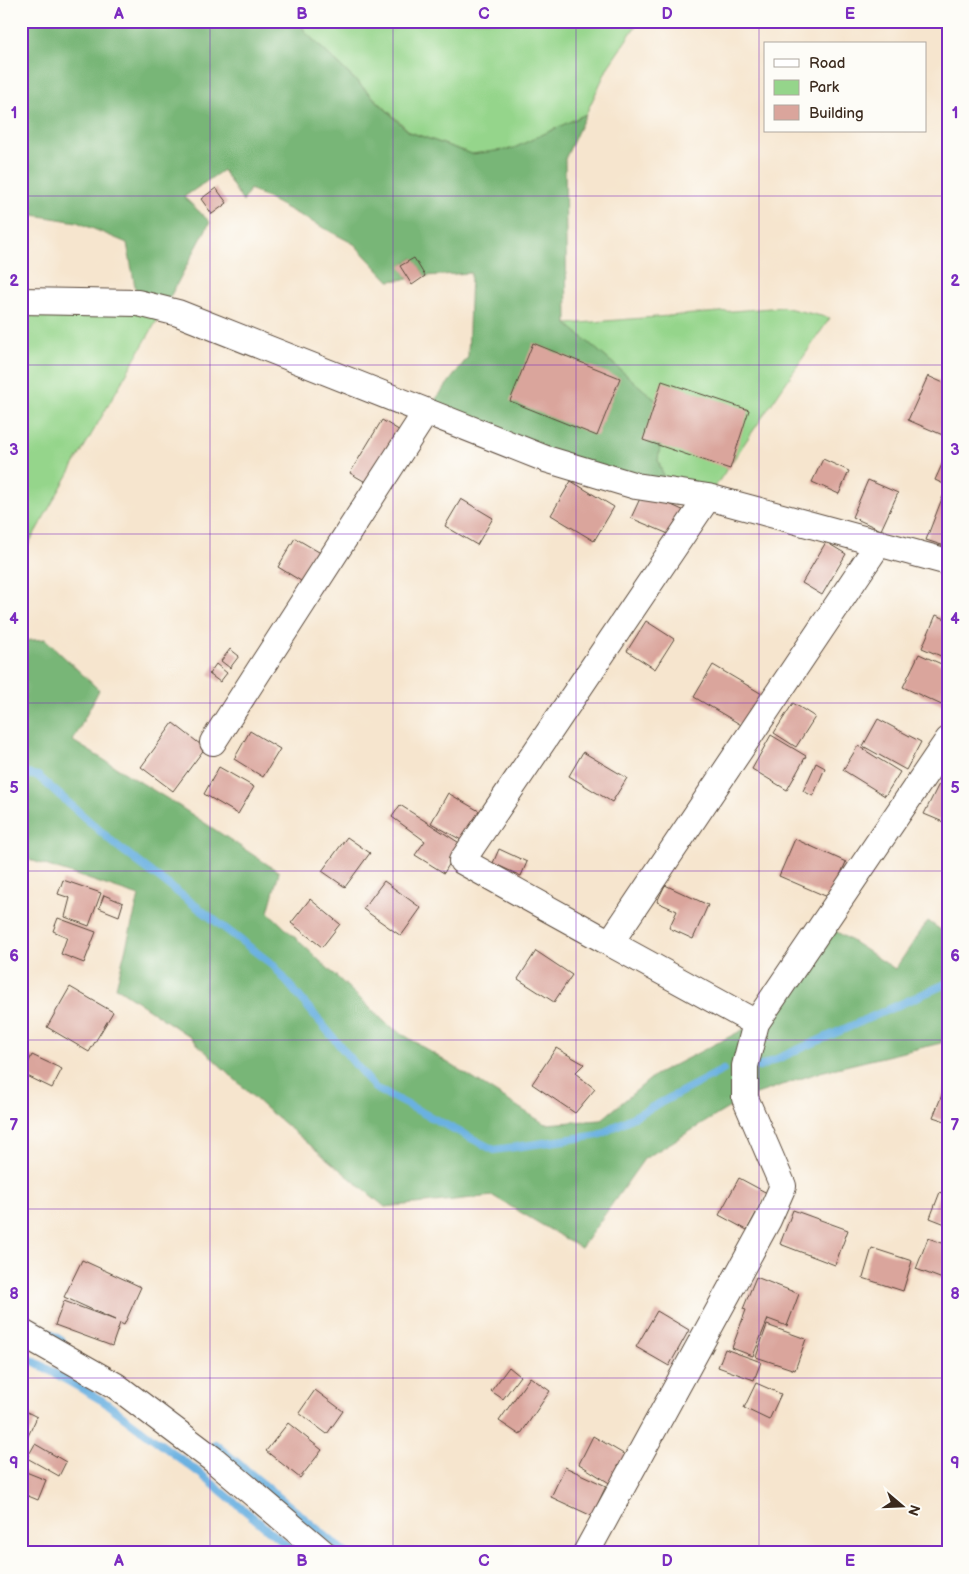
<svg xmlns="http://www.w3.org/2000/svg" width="969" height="1574" font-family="'Balsamiq Sans',sans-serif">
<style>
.green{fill:#95d58b;stroke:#688054}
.forest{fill:#78b677;stroke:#5a704a}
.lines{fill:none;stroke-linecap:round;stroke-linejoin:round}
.stream{stroke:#6ab1e1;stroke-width:8}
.building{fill:#daa59c}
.street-casing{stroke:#574638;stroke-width:28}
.street{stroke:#fff;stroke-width:26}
.grid{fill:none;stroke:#7b2cbf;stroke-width:1;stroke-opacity:0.55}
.neatline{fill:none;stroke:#7b2cbf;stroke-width:2}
.grid-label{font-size:16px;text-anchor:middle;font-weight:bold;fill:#7b2cbf}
</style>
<rect width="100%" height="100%" fill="#fdfcf7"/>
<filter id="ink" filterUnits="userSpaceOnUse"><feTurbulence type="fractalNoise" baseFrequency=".02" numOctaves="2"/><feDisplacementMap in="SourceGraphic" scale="10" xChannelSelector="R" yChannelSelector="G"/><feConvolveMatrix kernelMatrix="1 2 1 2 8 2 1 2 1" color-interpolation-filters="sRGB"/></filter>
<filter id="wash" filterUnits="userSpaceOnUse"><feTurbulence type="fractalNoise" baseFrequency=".0096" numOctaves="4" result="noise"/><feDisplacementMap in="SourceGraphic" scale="20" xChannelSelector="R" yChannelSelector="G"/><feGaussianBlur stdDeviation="1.12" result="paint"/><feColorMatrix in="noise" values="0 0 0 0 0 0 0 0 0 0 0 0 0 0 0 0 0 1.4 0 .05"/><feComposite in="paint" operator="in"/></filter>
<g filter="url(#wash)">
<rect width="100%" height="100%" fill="#f6e5ce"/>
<!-- green -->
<path class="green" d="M300 21H639L608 67 586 114 512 149 472 154 410 132 305 32Z
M24 301 163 310 21 557V340Z
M783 307 830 318 708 497 668 491 658 460 666 409 567 324Z"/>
<!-- forest -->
<path class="forest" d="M21 21H300L305 32 409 132 472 154 512 149 586 114 565 159 567 324 666 409 658 460 668 491 426 412 468 357 471 273 425 276 413 258 401 266 408 279 389 281 354 244 250 189 243 202 223 170 184 197 210 222 163 310 138 303 127 243 77 222 21 213Z
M45 639 99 690 73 741 176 804 279 872 268 912 388 1025 545 1124 601 1120 655 1075 756 1023 825 924 895 969 928 921 948 935V1028L941 1043 820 1072 745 1098 644 1159 581 1248 493 1196 385 1207 263 1106 190 1037 116 987 139 896 21 857V641Z"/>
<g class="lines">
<!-- stream -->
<path class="stream" d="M21 773 38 776 116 845 273 965 375 1088 494 1150 599 1135 723 1070
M759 1067 948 983
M21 1315 62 1341
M21 1354 103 1401 202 1475 296 1553
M215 1444 346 1553"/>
</g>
<g id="blocks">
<!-- building -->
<path class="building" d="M216 188 227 203 212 214 201 199Z
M414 258 425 276 412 285 400 266Z
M533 343 620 378 597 436 510 401Z
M928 376 948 385V429L945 436 908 420Z
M662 381 749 410 730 469 643 440Z
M382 420 412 438 381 491 350 473Z
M823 459 849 471 839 494 812 482Z
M944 460 948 462V486L935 480Z
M868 480 898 493 881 530 852 517Z
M571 481 614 507 594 541 551 515Z
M643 492 689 513 678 538 631 518Z
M943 496 948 498V547L926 540Z
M461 499 493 518 477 545 445 526Z
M295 538 336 562 319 592 278 567Z
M826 542 846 554 822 595 802 583Z
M936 615 948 620V659L922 648Z
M646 621 674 639 655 669 627 651Z
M230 649 239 656 230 668 221 661Z
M919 654 948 667V708L903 687Z
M216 664 227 673 220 682 209 674Z
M713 665 762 694 743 726 694 697Z
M793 703 815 717 796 747 774 733Z
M878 719 921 742 906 770 863 746Z
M173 723 205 748 173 791 141 767Z
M250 731 280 749 263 777 234 759Z
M771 735 806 756 787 790 752 769Z
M858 746 900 772 885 796 843 770Z
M583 752 627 778 612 802 569 776Z
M816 763 825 768 813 796 803 791Z
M219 767 254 787 238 814 204 794Z
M939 784 948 788V824L924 814Z
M448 793 479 811 463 841 431 823Z
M400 805 461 844 444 873 415 855 425 841 392 817Z
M347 837 370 853 345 887 322 871Z
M795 839 846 862 830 898 779 876Z
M499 849 527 862 521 876 493 863Z
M63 880 101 893 89 926 65 917 70 898 58 894Z
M384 881 421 908 401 936 363 909Z
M665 885 708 905 693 939 669 928 677 911 657 902Z
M104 895 123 903 119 916 99 908Z
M310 899 340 924 322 947 291 923Z
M58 918 96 932 84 963 61 954 67 937 53 931Z
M536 951 572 975 554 1002 518 979Z
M70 987 113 1012 89 1052 47 1027Z
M556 1048 584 1064 575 1073 595 1089 575 1113 532 1084Z
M32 1055 62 1069 52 1088 23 1074Z
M948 1080V1122L933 1117Z
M739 1178 767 1193 747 1230 719 1215Z
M940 1192 948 1195V1225L930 1218Z
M793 1210 848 1230 835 1265 780 1244Z
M928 1238 948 1245V1281L916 1269Z
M872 1248 912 1261 903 1291 863 1278Z
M82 1260 141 1287 124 1325 120 1323 112 1346 55 1325 64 1301 115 1320 64 1297Z
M756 1277 799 1294 787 1326 768 1319 753 1356 732 1348 746 1310 743 1309Z
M657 1311 689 1330 669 1366 636 1347Z
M767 1325 806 1339 795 1370 756 1357Z
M725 1349 761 1362 754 1380 718 1367Z
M509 1367 520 1376 503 1399 491 1391Z
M530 1377 550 1391 520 1435 499 1421Z
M756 1383 781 1394 769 1420 744 1408Z
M315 1390 343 1411 327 1434 299 1413Z
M21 1409 37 1417 21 1451Z
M288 1423 322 1450 300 1478 266 1451Z
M593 1436 627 1456 611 1484 579 1464Z
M35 1444 66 1462 59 1476 27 1458Z
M565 1467 606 1486 592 1516 551 1497Z
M21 1470 46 1480 38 1500 21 1493Z"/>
</g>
</g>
<g filter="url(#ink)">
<use href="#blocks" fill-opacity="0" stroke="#574638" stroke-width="1"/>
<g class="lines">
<defs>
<path id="street" d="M21 301 138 303 178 313 546 459 636 486 708 497 948 562
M213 742 426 412
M610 943 462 861 708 497
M756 1023 610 943 879 543
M21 1332 116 1386 214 1460 323 1553
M586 1553 768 1220 783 1186 745 1098V1066L756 1023 948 740"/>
</defs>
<!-- street casing -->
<use href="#street" class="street-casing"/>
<!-- street -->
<use href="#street" class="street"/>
</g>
</g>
<!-- grid -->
<path class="grid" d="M210 21V1553M393 21V1553M576 21V1553M759 21V1553M21 196H948M21 365H948M21 534H948M21 703H948M21 871H948M21 1040H948M21 1209H948M21 1378H948"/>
<!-- margin -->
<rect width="969" height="1574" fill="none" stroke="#fdfcf7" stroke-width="55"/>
<!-- legend -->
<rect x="764" y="42" width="162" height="90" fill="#fdfcf7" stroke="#afa8a0"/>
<rect x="774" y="59" width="25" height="8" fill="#ffffff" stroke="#afa8a0"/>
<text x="809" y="68" font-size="15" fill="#3b2a1e">Road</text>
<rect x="774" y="80" width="25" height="15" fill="#95d58b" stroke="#afa8a0"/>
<text x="809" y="92" font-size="15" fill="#3b2a1e">Park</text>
<rect x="774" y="105" width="25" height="15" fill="#daa59c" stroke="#afa8a0"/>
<text x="809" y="118" font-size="15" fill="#3b2a1e">Building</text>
<!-- north arrow -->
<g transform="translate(902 1506) rotate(109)" stroke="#fdfcf7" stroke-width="4" paint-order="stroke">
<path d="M0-4L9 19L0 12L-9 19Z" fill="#3b2a1e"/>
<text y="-8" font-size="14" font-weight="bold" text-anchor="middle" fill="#3b2a1e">N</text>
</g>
<rect x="28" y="28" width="914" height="1518" class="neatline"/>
<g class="grid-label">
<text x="119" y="19">A</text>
<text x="302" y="19">B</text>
<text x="484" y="19">C</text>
<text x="667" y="19">D</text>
<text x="850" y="19">E</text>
<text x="14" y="118">1</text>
<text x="955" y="118">1</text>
<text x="14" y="286">2</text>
<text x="955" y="286">2</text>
<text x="14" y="455">3</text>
<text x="955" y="455">3</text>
<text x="14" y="624">4</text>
<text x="955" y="624">4</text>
<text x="14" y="793">5</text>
<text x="955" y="793">5</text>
<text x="14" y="961">6</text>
<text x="955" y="961">6</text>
<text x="14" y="1130">7</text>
<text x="955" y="1130">7</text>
<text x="14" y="1299">8</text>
<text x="955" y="1299">8</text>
<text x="14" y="1468">9</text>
<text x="955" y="1468">9</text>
<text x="119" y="1566">A</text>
<text x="302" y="1566">B</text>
<text x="484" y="1566">C</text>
<text x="667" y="1566">D</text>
<text x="850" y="1566">E</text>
</g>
</svg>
